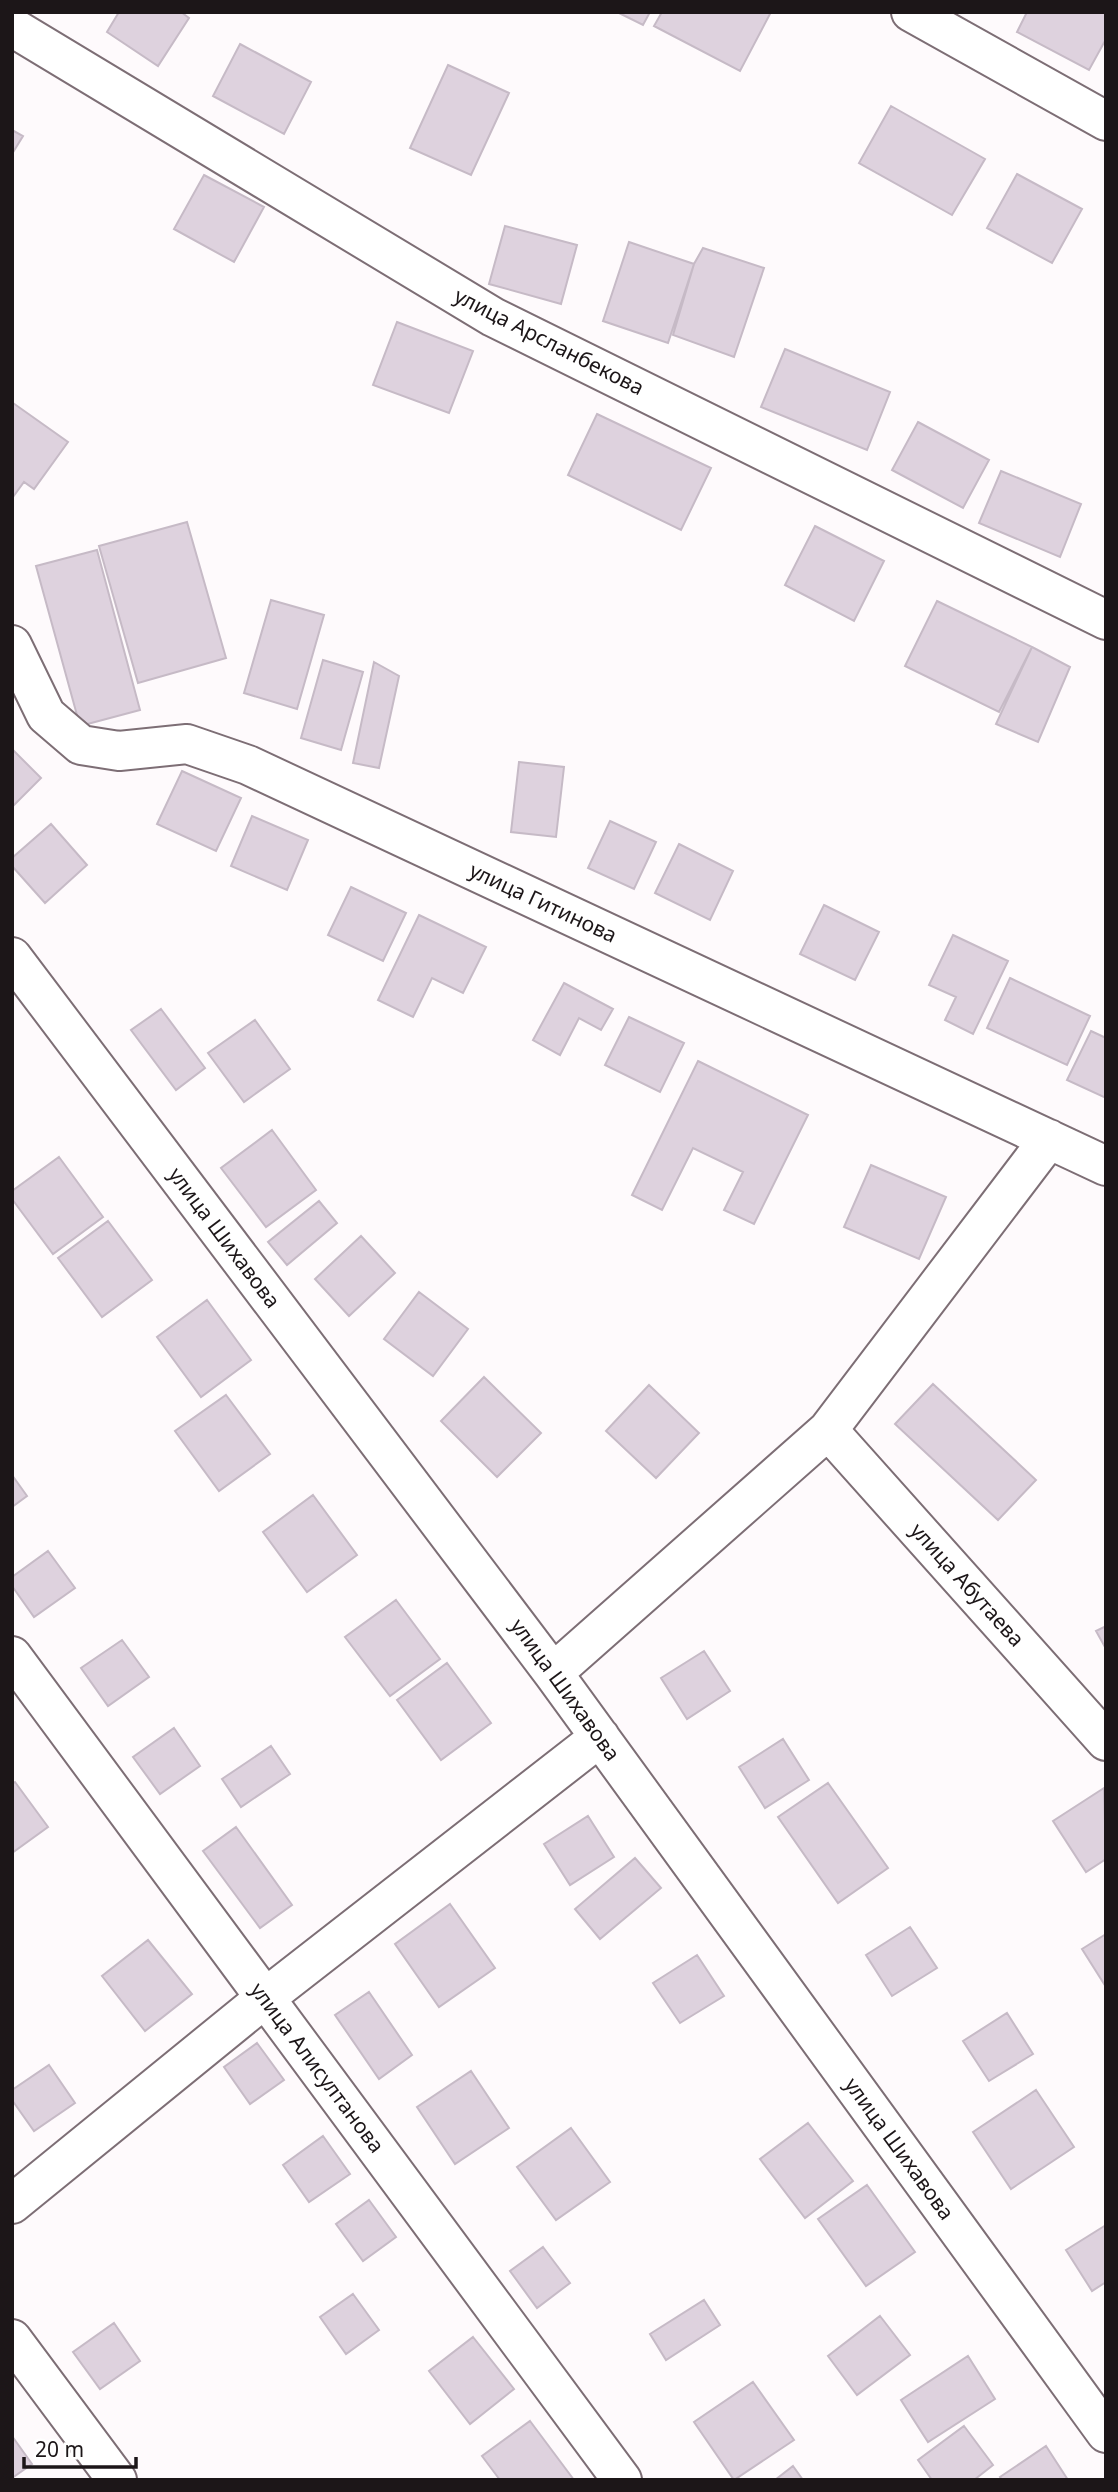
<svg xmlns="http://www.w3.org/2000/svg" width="1118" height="2492" font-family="'Noto Sans',sans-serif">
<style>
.building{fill:#ded2de;stroke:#c6bac6;stroke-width:2}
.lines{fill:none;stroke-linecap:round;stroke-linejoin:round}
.street-casing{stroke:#7d6e75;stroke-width:42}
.street{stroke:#fff;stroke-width:38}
.labels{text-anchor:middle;stroke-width:6;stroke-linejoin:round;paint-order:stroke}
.street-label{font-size:21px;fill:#1c1618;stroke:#fff}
</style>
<rect width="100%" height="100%" fill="#fefafc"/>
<!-- building -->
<path class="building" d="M119 12H181L189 18 158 66 107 32Z
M617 12H650L643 25Z
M662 12H771L740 71 654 26Z
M1027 12H1106V39L1089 70 1017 32Z
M240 44 311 82 284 134 213 96Z
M448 65 509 93 471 175 410 148Z
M891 106 985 159 952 215 859 163Z
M12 130 23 136 12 154Z
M1017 174 1082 209 1052 263 987 228Z
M204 175 264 207 234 262 174 229Z
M505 226 577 245 561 304 489 284Z
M629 242 694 264 668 343 603 321Z
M703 248 764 268 734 357 673 335 694 264Z
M397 322 473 351 449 413 373 385Z
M785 349 890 392 867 450 761 407Z
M13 403 68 442 34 489 24 482 13 497Z
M597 414 711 468 681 530 568 475Z
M918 422 989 460 963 508 892 470Z
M1001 471 1081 504 1060 557 979 523Z
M187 522 226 658 138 683 99 546Z
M815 526 884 561 854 621 785 585Z
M97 550 140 710 80 726 36 566Z
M271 600 324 615 297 709 244 693Z
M937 601 1032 647 999 712 905 666Z
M1032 647 1070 667 1038 742 996 724Z
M323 660 363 672 341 750 301 738Z
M374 662 399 676 379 768 353 763Z
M12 749 41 778 12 807Z
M519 762 564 767 556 837 511 832Z
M182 771 241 798 216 851 157 824Z
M252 816 308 840 287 890 231 866Z
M610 821 656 842 634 889 588 868Z
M51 824 87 865 45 903 12 866V858Z
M679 844 733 871 710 920 655 893Z
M351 887 406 913 383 961 328 935Z
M824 905 879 932 855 980 800 954Z
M419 915 486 947 463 993 432 978 413 1017 378 1000Z
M953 935 1008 961 973 1034 945 1020 956 997 929 985Z
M1010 978 1090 1016 1067 1065 987 1028Z
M564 983 613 1009 601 1030 579 1018 560 1055 533 1040Z
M161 1009 205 1068 176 1090 131 1030Z
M629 1017 684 1043 660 1092 605 1065Z
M255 1020 290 1069 244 1102 208 1053Z
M1091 1031 1106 1038V1098L1067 1080Z
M698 1061 808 1115 754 1224 724 1210 743 1172 693 1148 662 1210 632 1195Z
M272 1130 316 1190 266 1227 221 1168Z
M59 1157 103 1217 53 1254 12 1199V1191Z
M871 1165 946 1197 919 1259 844 1227Z
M319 1201 337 1223 287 1265 268 1242Z
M108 1221 152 1280 102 1317 58 1258Z
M361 1236 395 1273 349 1316 315 1279Z
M419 1292 468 1329 433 1376 384 1339Z
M207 1300 251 1360 201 1397 157 1337Z
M484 1377 541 1433 497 1477 441 1421Z
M933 1384 1036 1480 998 1520 895 1424Z
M649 1385 699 1433 656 1478 606 1431Z
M226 1395 270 1454 219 1491 175 1431Z
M12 1475 27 1496 12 1507Z
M313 1495 357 1555 307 1592 263 1532Z
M48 1551 75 1588 34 1617 12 1586V1577Z
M396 1600 440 1659 390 1696 345 1637Z
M1106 1626V1649L1096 1631Z
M122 1640 149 1677 108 1706 81 1668Z
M704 1651 730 1691 687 1719 661 1678Z
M447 1663 491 1723 441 1760 397 1700Z
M174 1728 200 1766 160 1794 133 1757Z
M783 1739 809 1780 765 1808 739 1767Z
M271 1746 290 1774 241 1807 222 1779Z
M15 1782 48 1827 12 1853V1784Z
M828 1783 888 1868 838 1903 778 1817Z
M1104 1788 1106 1859 1086 1872 1053 1821Z
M588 1816 614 1857 570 1885 544 1844Z
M236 1827 292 1905 260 1928 203 1851Z
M635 1858 661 1888 600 1939 575 1909Z
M450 1904 495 1968 439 2007 395 1944Z
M910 1927 937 1968 892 1996 866 1955Z
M1106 1934V1987L1082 1949Z
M148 1940 192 1994 145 2031 102 1976Z
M697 1955 724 1996 680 2023 653 1983Z
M369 1992 412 2055 379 2079 335 2015Z
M1007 2013 1033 2054 989 2081 963 2041Z
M257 2043 284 2080 250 2104 224 2067Z
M49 2065 75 2103 34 2131 12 2100V2090Z
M471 2071 509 2128 455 2164 417 2107Z
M1036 2090 1074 2147 1011 2189 973 2132Z
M808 2123 853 2181 805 2218 760 2159Z
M571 2128 610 2182 556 2220 517 2167Z
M323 2136 350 2174 309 2202 283 2165Z
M867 2185 915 2252 866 2286 818 2219Z
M369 2200 396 2237 363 2261 336 2224Z
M1106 2225V2282L1092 2291 1066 2250Z
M543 2247 570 2283 537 2308 510 2271Z
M353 2294 379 2330 346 2354 320 2317Z
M704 2300 720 2325 666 2360 650 2334Z
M880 2316 910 2355 857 2395 828 2356Z
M114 2323 140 2361 100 2389 73 2352Z
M473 2337 514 2389 470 2424 429 2371Z
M968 2356 995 2399 928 2442 901 2400Z
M753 2382 794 2440 734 2480 694 2422Z
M530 2421 574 2480H500L482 2456Z
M964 2426 993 2465 974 2480H932L918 2460Z
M12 2436 32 2464 12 2478Z
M1046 2446 1068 2480H1002L1000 2477Z
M793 2466 803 2480H775Z"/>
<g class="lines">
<defs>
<path id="street" d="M911 12 1106 121
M12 27 493 317 1106 620
M12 645 46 715 81 745 119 751 187 744 248 765 1106 1166
M12 957 553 1673 1106 2433
M828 1430 1106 1741
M12 1656 622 2480
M553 1673 828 1430 1049 1139
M12 2204 265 1998 600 1737
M12 2339 117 2480"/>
</defs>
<!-- street casing -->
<use href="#street" class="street-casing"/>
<!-- street -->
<use href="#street" class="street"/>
</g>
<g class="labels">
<!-- street labels -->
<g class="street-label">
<text transform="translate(549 342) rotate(27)" y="7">улица Арсланбекова</text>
<text transform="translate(543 903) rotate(25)" y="7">улица Гитинова</text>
<text transform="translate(224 1238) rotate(53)" y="7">улица Шихавова</text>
<text transform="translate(967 1585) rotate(48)" y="7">улица Абутаева</text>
<text transform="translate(565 1690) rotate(54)" y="7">улица Шихавова</text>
<text transform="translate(317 2068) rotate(53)" y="7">улица Алисултанова</text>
<text transform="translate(899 2149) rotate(54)" y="7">улица Шихавова</text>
</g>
</g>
<!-- border -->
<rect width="1118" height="2492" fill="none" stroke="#1c1618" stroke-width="28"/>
<!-- scale -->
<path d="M24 2457v10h112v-10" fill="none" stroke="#1c1618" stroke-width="3.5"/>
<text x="35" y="2457" font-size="21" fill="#1c1618" stroke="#ffffff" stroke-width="5" paint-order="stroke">20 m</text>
</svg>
